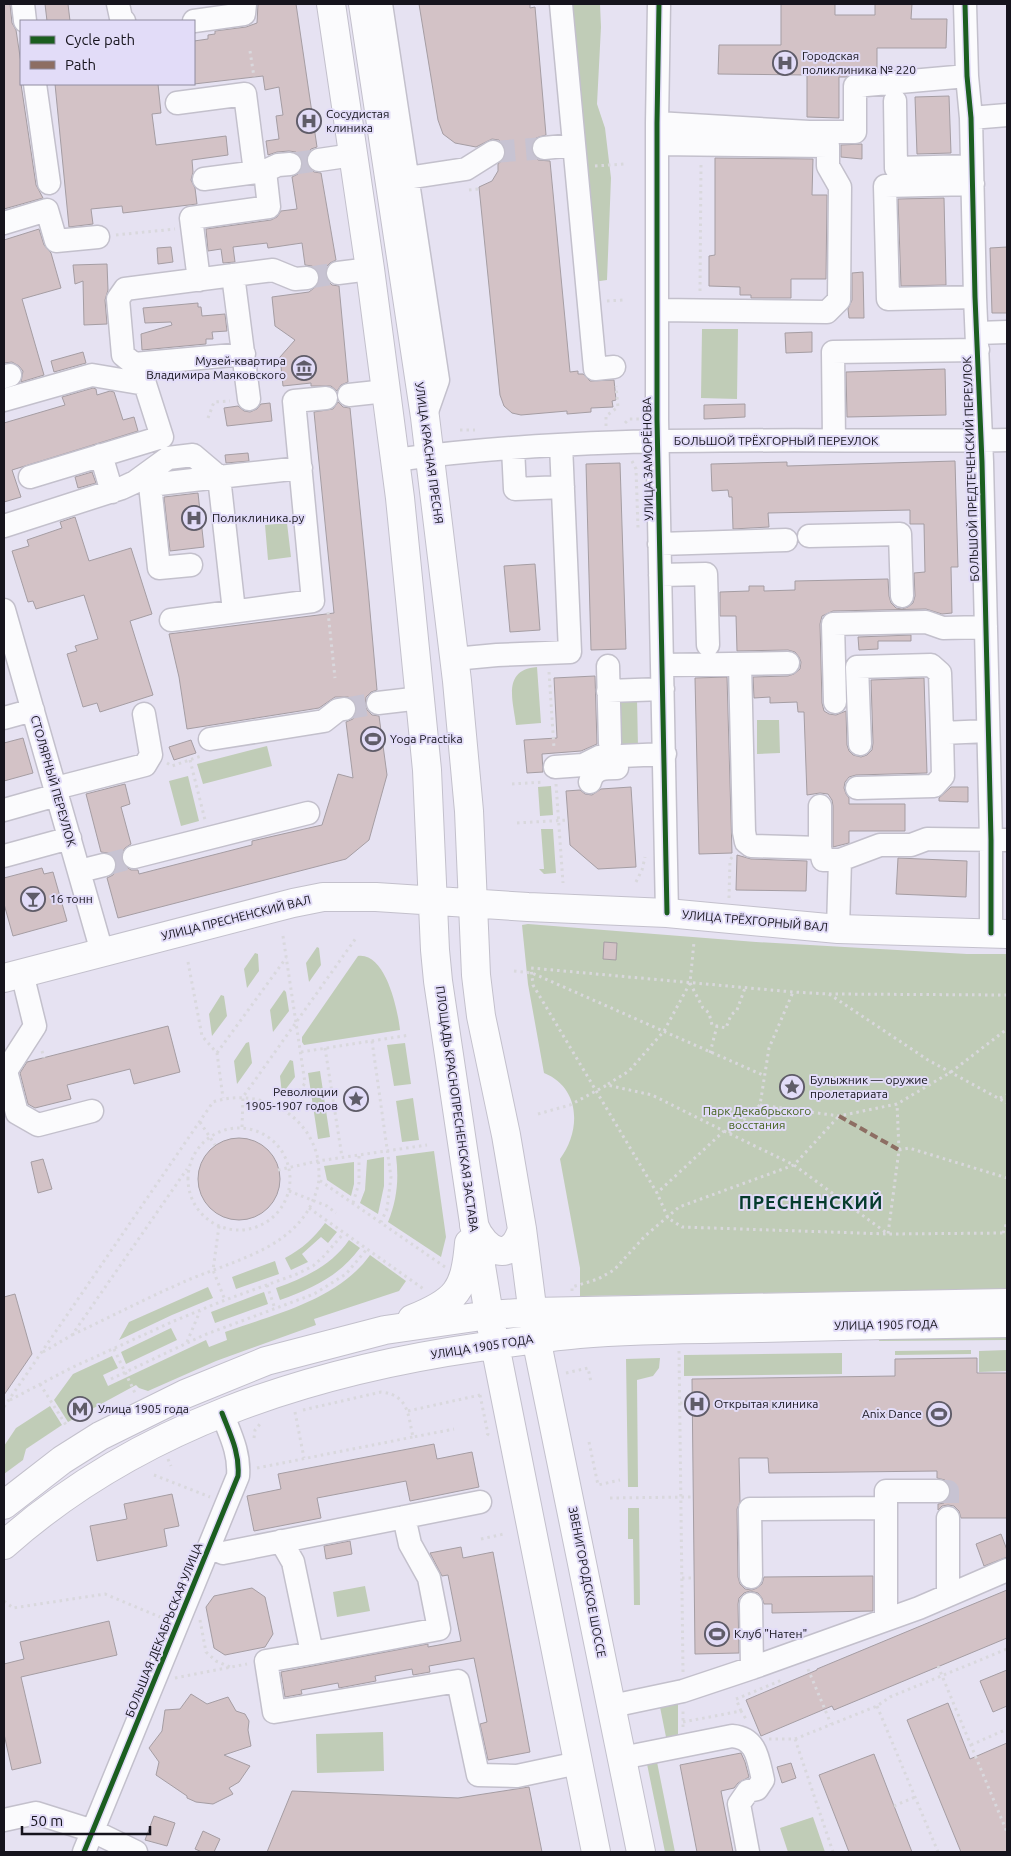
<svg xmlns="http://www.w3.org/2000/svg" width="1011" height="1856" font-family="Ubuntu,sans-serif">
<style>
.green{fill:#c0ccb7}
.building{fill:#d3c2c6;stroke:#a59da3}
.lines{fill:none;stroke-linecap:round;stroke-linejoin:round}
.minor-tunnel{stroke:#c7c3d2;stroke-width:22;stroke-dasharray:22 11;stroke-linecap:butt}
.minor-casing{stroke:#c3c0cc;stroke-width:25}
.major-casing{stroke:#c3c0cc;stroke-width:30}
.path{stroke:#d9d8dd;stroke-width:3;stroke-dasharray:2.5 4;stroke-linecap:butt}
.minor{stroke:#fbfbfd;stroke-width:22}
.major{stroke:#fbfbfd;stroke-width:28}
.quiet{stroke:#8d6e63;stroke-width:4;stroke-dasharray:8 4;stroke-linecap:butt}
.cycleway-casing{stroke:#e2dcf8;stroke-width:8}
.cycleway{stroke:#1b5e20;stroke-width:5}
.labels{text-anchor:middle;stroke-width:4;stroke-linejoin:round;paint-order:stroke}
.poi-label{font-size:12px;fill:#16141d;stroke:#e2dcf8;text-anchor:start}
.street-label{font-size:12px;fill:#16141d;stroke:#e2dcf8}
.park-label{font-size:12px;fill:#43621c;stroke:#e2dcf8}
.district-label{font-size:18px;font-weight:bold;letter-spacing:1px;fill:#053b2c;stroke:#e2dcf8}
</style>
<rect width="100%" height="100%" fill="#e6e2f2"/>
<!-- green -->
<path class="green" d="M551 4H600L601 27 597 104 605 128 611 178 607 280 593 282Z
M702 329H738L737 399 701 398Z
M287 523 291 557 268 560 265 525Z
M537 667 541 723 516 725C513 700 502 670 537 667Z
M637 699 638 748 620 749 619 700Z
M757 720H779L780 753 757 754Z
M267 746 272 766 203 784 197 764Z
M188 776 199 821 181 826 169 781Z
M551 786 553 815 540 816 538 787Z
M541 829H553L556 873 544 874 539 869H544Z
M528 924 756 942 967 954H1007V1289L580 1296V1268L560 1159C581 1131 581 1088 544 1073L528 984 522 925Z
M317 947 319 948 321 965 309 982 306 963Z
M255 953 258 954 259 971 247 988 244 969Z
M358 956C386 952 398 1011 400 1030L304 1045 302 1042V1037Z
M284 990 286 992 289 1011 273 1032 270 1010Z
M221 995 224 996 227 1016 212 1036 209 1014Z
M249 1042 252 1063 237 1084 234 1061 246 1043Z
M405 1043 411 1084 394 1086 387 1045Z
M290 1060 293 1061 295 1077 282 1094 280 1076Z
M320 1071 330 1137 318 1139 308 1073Z
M413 1098 419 1140 402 1142 396 1101Z
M434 1151 446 1237 441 1257 388 1222C397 1200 399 1179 396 1156Z
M384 1157V1186L378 1214 360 1203 365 1190 367 1160Z
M354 1162V1184L351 1196 327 1180 324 1166Z
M325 1223 337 1232 328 1243 321 1237 302 1254 308 1262 291 1270 285 1258C302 1249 314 1238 325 1223Z
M349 1240 360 1248C338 1277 313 1288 280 1300L276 1288C304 1278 331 1266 349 1240Z
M370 1255 406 1281 399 1291 314 1319 316 1325 216 1361 148 1391 139 1388 136 1385 68 1422 54 1400 73 1374 112 1356 118 1368 103 1375 108 1386 206 1340 209 1347 227 1340 225 1332C275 1314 338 1300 370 1255Z
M275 1261 279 1274 236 1289 232 1277Z
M208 1287 213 1298 172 1315 119 1340 129 1322Z
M264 1292 268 1304 215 1323 211 1312Z
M171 1328 177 1340 126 1364 121 1352Z
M1007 1334V1340L879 1341V1335Z
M971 1350V1354L895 1355V1351Z
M1007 1350V1371L979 1372V1351Z
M842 1353V1374L684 1376V1355Z
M660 1358 659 1368 653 1376 637 1380 638 1487H628L626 1359Z
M50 1406 62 1425 26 1449 23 1460 4 1474V1446L16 1428Z
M628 1508H639L640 1605H634L633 1539H628Z
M365 1586 370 1611 337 1617 333 1592Z
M678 1703V1740L667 1742 660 1707Z
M383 1732 384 1771 317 1773 316 1734Z
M657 1762 675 1852H665L647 1764Z
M813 1817 825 1852H788L780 1828Z"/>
<!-- building -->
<path class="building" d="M4 4H10L12 23 16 30 21 63V84L36 185 43 198 4 209Z
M45 4H68L70 21H47Z
M258 4H296L317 147 311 149 307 155 306 162 309 168 314 172 321 173 336 260 330 263 326 267 325 275 328 281 332 285 339 286 348 382 341 385 337 391 331 386H311V383L283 386 280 357 295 340 275 326 272 297 309 292 319 284 320 277 317 270 312 266 305 265 302 243 268 248 267 243 233 247 235 262 223 263 221 249 208 251 206 229 271 220 277 217 281 211 297 209 292 177 298 174 302 169 303 163 301 157 296 152 289 151 277 152 268 155 266 141 279 139 276 116 283 115 279 87 265 90 263 76 194 84V41L208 39V35L215 34V31L246 27 257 23Z
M419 4H530V8L535 7 546 135 536 138 532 142 531 149 533 155 538 160 550 161 570 372 578 371V374H583L590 381 614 380 616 400 612 401 613 407 591 408V412L567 414V411L521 415 512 413 504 406 500 395 479 187 492 181 498 171V164L505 158 506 151 504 145 499 140 492 139 476 147 455 143 443 134 438 120Z
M781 4H835V15H875V4H912L911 19H947L946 48H877V71L854 73 846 77H839V118L807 117V75L718 74 719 45H781Z
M55 84H158L161 113 152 114 156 145 226 136 228 155 192 160 193 172 191 180 195 188 197 204 123 213 122 206 91 209 93 224 69 227Z
M949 96 951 153 917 154 915 97Z
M862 144V159L841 157V145Z
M715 158 813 159 812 195H827L826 279H791V298H751V295H740V287L709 286V256L715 255Z
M944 198 946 285 901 286 898 199Z
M39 229 44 245 51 253 61 288 22 299 44 375 21 382 23 371 19 366 12 362 4 363V240Z
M171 247 173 262 158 264 157 248Z
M1007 247V313H992L990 248Z
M107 264 108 290 105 300 107 324 84 325 83 281 75 284 73 265Z
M863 272 864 318H849L848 309 852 300V273Z
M198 303V307H201L202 316 225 314 227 331 212 332 213 339H206V344L142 350 141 334 172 325 171 322 145 323 143 308Z
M812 332V352L786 353 785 333Z
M83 352 86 363 54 372 51 361Z
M945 369 946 415 847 417 846 372Z
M93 388 96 389 97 395 110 391 114 392 123 420 134 417 138 431 12 470 21 497 4 502V423L65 405 62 397Z
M338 402 343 407 350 408 368 589 377 690 371 692 366 697 365 705 367 710 372 715 379 716 387 775 369 840 346 859 118 918 107 878 113 875 116 869 117 861 113 856 108 853 101 852 86 794 125 784 130 804 121 807 131 844 125 848 122 853 121 860 125 866 131 870H138L139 874 252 845V841L322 825 338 774 353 778 346 722 353 719 356 714 357 707 354 700 348 697H335L319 708 187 729 179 677 169 634 334 613 314 412 333 409Z
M270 403 272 421 227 426 224 408 238 406 244 411 250 412 257 409 261 404Z
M745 404V417L704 419V405Z
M248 453 249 461 226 463 225 455Z
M955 461 958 567H951L952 613 942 614 926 609 833 611 822 616 820 624 822 703 824 711 829 714 836 715 846 711 847 745 849 751 853 755 861 757 867 755 872 750 873 743 871 680 924 678 927 773 856 775 849 777 845 782 844 788 846 794 849 798V804H905V831H849V843L833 847V806L832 800 828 794 820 793 807 795 804 712H798L797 702 770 703V697L754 698 753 677 788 676 794 674 800 669 801 662 799 657 795 652 788 650 737 651 736 616H720V592L749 591V586H764V591L795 590V581L888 579 889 596 891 603 896 608 902 609 908 607 913 603 915 596 914 573 925 572 924 524H910V510L861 511 768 513 769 527 733 529 732 497H729L728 490 712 491 711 464 787 462V466Z
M620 463 626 649 591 650 586 464Z
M92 472 96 483 78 488 75 477Z
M198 493 204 547 170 551 164 497Z
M75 517 89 561 131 548 152 614 130 621 153 695 100 712 97 703 83 707 67 654 77 651 75 646 98 639 84 595 36 609 33 601 28 602 12 551 29 546 27 540 62 528 60 522Z
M535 564 540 630 510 632 504 566Z
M911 635V641H878V649L859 650 858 637Z
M595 676 597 744 581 751 542 754 543 772 527 773 524 740 557 738 554 678Z
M727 677 732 853 699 854 695 678Z
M23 738 33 773 4 781V743Z
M191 740 196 753 174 760 169 747Z
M631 787 636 867 598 869 570 845 566 791 580 790 585 794 592 795 601 789Z
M951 787H968V802L939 801V798Z
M737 855 751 859 807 861 806 891 736 890Z
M898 858 967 861 966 897 896 894Z
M42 868 44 874 53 872 67 921 13 936 4 904V878Z
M604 942 617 943 616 960 603 959Z
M168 1026 180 1072 134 1084 130 1069 67 1085 71 1099 35 1108 28 1104 20 1073 27 1062Z
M198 1179a41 41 0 1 1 82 0a41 41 0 1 1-82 0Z
M43 1159 52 1189 38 1193 31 1162Z
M15 1294 32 1354 4 1395V1297Z
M977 1358V1373H1007V1518H961L959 1511 954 1506 948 1505 942 1506 938 1510V1504L944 1503 949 1498 951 1491 950 1485 945 1480 937 1478V1471L769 1473 768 1458H739L740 1502 737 1509 738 1577 740 1584 745 1589 752 1590 757 1588 762 1584 764 1577 873 1576V1611L772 1613V1604H764L762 1598 758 1593 750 1591 744 1593 739 1598 738 1604 739 1653 695 1654 692 1379 895 1376V1359Z
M434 1444 437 1459 472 1452 479 1487 410 1501 406 1481 317 1498 321 1518 254 1531 247 1496 281 1489 278 1474Z
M172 1494 179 1526 164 1529 167 1546 97 1561 90 1526 127 1519 124 1504Z
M1001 1534 1007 1550V1557L984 1566 976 1544Z
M350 1541 352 1554 326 1559 324 1546Z
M461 1547 463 1558 493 1552 530 1752 488 1760 480 1724 487 1722 474 1658 429 1666 430 1672 413 1675 412 1669 375 1676 376 1681 339 1688 338 1683 301 1690 302 1694 285 1697 281 1672 428 1644V1647L461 1641 448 1575 442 1576 430 1553Z
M252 1588 265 1597 273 1634 265 1647 225 1655 214 1648 206 1607 214 1596Z
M1007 1590V1638L834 1710 832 1706 761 1736 746 1700 817 1670V1669Z
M109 1621 117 1655 21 1677 41 1763 12 1770 4 1734V1664L24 1659 20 1642Z
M1007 1670V1706L993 1712 980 1681Z
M191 1694 207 1704 228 1697 236 1711 245 1714 249 1721 248 1730 251 1746 224 1755 250 1766 239 1782 229 1788 233 1794 213 1804 196 1802 187 1798V1796L156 1775 159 1762 149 1748 162 1731 165 1710 180 1709Z
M948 1703 970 1759 1007 1743V1852H961L907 1720Z
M741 1753 745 1762 749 1777 738 1783 734 1788 721 1791 733 1852H697L680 1765Z
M874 1754 894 1806 912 1852H849L819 1775Z
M791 1763 796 1778 782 1783 777 1767Z
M529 1787 542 1852H267L292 1791 458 1798Z
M154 1816 175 1823 167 1846 145 1840Z
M203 1831 220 1839 214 1852H202L195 1849Z"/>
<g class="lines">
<!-- minor-tunnel -->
<path class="minor-tunnel" d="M493 152 544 148
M290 164 319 160
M307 278 338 273
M344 709 378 703
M104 865 134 857
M938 1491H948V1518"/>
<defs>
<path id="minor" d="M23 4 25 21
M118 4 121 18 124 21
M381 4 438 380 425 417
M561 4 595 369 614 367
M659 4 657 123V419L667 913
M965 4 967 76 971 118 975 297 982 462 991 840V933
M194 21 244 14 245 4
M35 84 49 183
M895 101 896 168 972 166
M177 103 245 94 255 172
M971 118 1007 115
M657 123 809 132H855V86L967 76
M544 148 574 145
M319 160 353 155
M407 178 466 169 493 152
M204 179 265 171 278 165 290 164
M973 184 885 186 888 299 975 297
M4 223 47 210 56 241 98 237
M338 273 370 269
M233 275 249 399
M199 280 191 218 269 207 265 171
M657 310 827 312 839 300 840 187 828 166V146L657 144
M977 333 1007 332
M244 354 134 364 123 355 118 299 125 289 273 270 295 279 307 278
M4 377 10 375
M349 395 386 391
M4 400 92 375 145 384 162 437 30 477
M834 440 833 352 978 350
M513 448 515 489 563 487
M101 455 112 492
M395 460C598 432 803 443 1007 440
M4 526 122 488 135 482 168 458 193 455 219 477 301 468
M809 536 900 534 902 596
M659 544 786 540
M191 565 159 568 150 485 219 477 234 611
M660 575 706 574 708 645
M4 610 102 952
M171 620 313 601 294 401 326 398
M454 659 497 655 570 652 561 445
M740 664 744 832 746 842 751 846 820 848 823 860H840L880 845H911L927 839 1007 840
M663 665 788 663
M608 666 610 743
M608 691 663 689
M835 702 833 624 926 622 943 628 986 627
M378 703 421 698
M4 718 33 710
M210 739 324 721 338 710 344 709
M860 744 857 667 931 665 940 673 942 733
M555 767 583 765 599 757 665 754
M590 782C593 768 605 768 617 768
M56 788 145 765 151 755 144 714
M857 788 934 786 943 776 942 733 988 731
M820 806V848
M4 810 57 795
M4 856 70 838
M134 857 308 813
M80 871 104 865
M838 929 840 860
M22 973 35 1026 6 1071 17 1113 38 1125 92 1111
M948 1518V1595
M281 1541 293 1562 312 1653 266 1661 274 1712 458 1681 478 1775 517 1776 578 1763
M209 1547 223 1553 480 1502
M751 1577 750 1509 886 1508
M751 1604 752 1668
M886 1619V1491H938
M312 1653 439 1629 429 1578 410 1544 404 1517
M612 1706 683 1691 752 1668 919 1608 1007 1570
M622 1758 732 1736C757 1738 758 1759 763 1780L757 1789 748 1791 739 1804 748 1852
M4 1820 36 1813 93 1831 136 1852
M84 1852 238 1476C240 1453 230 1434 222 1413"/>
<path id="major" d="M331 4 370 269 400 498 427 770 435 950 438 981 474 1223 489 1315 596 1852
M363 4 425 417 457 681 469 811 476 975 481 1016 506 1135 522 1229 536 1338 641 1852
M4 978 293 903 323 897H376L528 907 667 913 838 929 1007 934
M474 1225C485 1253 512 1264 522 1229
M412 1319C457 1301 465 1290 469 1243
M4 1505 62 1460 100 1436 185 1394 266 1361 385 1330 489 1315 532 1312 1007 1303
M4 1545C137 1427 306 1372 480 1347 513 1342 546 1337 579 1334 639 1329 699 1329 759 1328 842 1326 924 1324 1007 1323"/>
</defs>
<!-- minor casing -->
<use href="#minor" class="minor-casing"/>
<!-- major casing -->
<use href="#major" class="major-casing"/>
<!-- path -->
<path class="path" d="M250 51 254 77
M595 166 624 164
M469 190 479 189
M116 235 175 229
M700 291 701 163
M607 301 624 300
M208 418 214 402 230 401
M625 423 629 419H640
M606 426V416L618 407 616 386
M460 430H475
M632 461 636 469 638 528
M328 612 335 678
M549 672 554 748
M190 760 205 820
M167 763 172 766 201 756
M512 784 544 782
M556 784 563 883
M517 823 568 820
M636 882 642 870 645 857
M729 898 730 860 733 856
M283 936 305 1083 286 1111
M188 962 202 1036 217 1053 223 1098
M514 971 532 973 765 1076
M690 983 703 1008 709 1013 712 1025 726 1028 731 1015 737 1010 745 988
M829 994 928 1060 1007 1103
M1007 995 829 994 793 992 531 968 533 985 657 1193 668 1218 682 1227 888 1234 1007 1233
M372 1041 391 1177 387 1209 381 1222
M325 1048 342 1157
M42 1051 44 1058
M301 1052 410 1035
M217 1053 286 958
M710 1053 717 1026
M608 1084 629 1071 664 1031 690 983 694 942
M1000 1098 1007 1095
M760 1105 839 1116 897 1104 951 1072 1007 1029
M538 1114 570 1105 607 1085 652 1095 724 1131 657 1193
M200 1122 215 1145
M242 1127 243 1097 356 938
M188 1179a51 51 0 1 1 102 0a51 51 0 1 1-102 0Z
M724 1131 794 1165 888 1234 899 1150 897 1104
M729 1133 760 1105 769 1048 793 992
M899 1150 909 1148 1007 1178
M278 1170 318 1161 427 1145
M289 1191 327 1206 336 1213
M353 1203 359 1183V1155
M309 1208 425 1290
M219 1226 213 1270 225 1300
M1003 1233 1007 1222
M267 1285 275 1309
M572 1291V1287L598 1279 614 1270 645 1236 679 1207 794 1165 839 1116
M72 1335C108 1318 143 1300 179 1284 233 1259 307 1249 319 1180
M187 1342 200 1311
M114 1349 136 1395
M679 1351 683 1672
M43 1352 72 1335 187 1169
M566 1373 588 1368 591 1382
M111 1379 204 1335 314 1294 346 1274 367 1249
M40 1384 66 1425
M480 1395 488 1434 485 1438
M10 1400 71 1368 174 1321 225 1300 297 1274 313 1266 324 1256 344 1233
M680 1403H692
M4 1407 213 1102C257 1087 309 1112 318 1160 319 1167 319 1174 319 1180L445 1267
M303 1410 381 1392C409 1395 408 1415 413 1437L454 1429
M408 1411 480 1395
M295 1412 304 1458
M254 1438 255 1430 260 1424
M589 1442 598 1485 620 1480
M168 1459 171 1466
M257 1468 413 1437
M154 1475 210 1497
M610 1498 693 1497
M481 1539 504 1534
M682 1578H694
M4 1601 13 1608 105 1594 160 1617
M200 1620 206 1652 216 1661 230 1667
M938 1666 1007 1832
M808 1669 831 1724
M175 1678 247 1664
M877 1706 938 1852
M741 1711 736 1699 782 1680
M683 1722 741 1711 746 1719
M683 1727V1709
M769 1739H795L877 1706 890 1697 1007 1649
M795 1739 833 1852
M971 1745 1007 1729
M894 1806 915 1797"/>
<!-- minor -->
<use href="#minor" class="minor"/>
<!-- major -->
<use href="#major" class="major"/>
<!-- quiet -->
<path class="quiet" d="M839 1116 899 1150"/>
<defs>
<path id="cycleway" d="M659 4 657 123V419L667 913
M965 4 967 76 971 118 975 297 982 462 991 840V933
M84 1852 238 1476C240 1453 230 1434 222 1413"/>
</defs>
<!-- cycleway casing -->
<use href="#cycleway" class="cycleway-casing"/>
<!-- cycleway -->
<use href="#cycleway" class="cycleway"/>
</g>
<!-- icons -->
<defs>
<symbol id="hospital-ring" viewBox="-11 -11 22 22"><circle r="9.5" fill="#e2dcf8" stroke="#5f5c68" stroke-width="1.5"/><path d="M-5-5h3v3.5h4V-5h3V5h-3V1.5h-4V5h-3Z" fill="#5f5c68"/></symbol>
<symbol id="museum-ring" viewBox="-11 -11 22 22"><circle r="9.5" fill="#e2dcf8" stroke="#5f5c68" stroke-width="1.5"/><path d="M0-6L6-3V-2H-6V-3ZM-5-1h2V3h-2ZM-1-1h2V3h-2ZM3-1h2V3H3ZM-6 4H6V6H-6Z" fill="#5f5c68"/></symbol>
<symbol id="stadium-ring" viewBox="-11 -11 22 22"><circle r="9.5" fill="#e2dcf8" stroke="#5f5c68" stroke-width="1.5"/><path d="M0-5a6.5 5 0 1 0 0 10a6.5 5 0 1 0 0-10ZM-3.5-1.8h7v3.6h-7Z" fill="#5f5c68"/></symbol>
<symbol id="bar-ring" viewBox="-11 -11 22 22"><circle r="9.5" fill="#e2dcf8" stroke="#5f5c68" stroke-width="1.5"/><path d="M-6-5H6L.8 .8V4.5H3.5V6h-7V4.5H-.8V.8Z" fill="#5f5c68"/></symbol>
<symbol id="sight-ring" viewBox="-11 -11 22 22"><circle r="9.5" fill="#e2dcf8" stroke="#5f5c68" stroke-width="1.5"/><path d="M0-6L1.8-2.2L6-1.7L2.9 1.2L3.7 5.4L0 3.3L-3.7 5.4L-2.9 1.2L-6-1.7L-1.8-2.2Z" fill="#5f5c68"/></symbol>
<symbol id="metro-ring" viewBox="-11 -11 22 22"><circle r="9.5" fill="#e2dcf8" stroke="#5f5c68" stroke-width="1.5"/><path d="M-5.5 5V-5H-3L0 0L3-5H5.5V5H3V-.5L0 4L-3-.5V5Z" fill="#5f5c68"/></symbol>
</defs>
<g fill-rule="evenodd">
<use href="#hospital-ring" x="771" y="49" width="28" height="28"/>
<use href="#hospital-ring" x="295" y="107" width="28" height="28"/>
<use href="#museum-ring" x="290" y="354" width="28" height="28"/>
<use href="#hospital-ring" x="180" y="504" width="28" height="28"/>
<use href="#stadium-ring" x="359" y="725" width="28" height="28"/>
<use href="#bar-ring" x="19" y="885" width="28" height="28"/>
<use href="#sight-ring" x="778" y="1073" width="28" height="28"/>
<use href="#sight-ring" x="342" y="1085" width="28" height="28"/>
<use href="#hospital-ring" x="683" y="1390" width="28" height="28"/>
<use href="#metro-ring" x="66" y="1395" width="28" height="28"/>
<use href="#stadium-ring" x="925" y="1400" width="28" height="28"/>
<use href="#stadium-ring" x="703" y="1620" width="28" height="28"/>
</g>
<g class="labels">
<!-- poi labels -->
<g class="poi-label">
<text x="802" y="60">Городская<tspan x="802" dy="14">поликлиника № 220</tspan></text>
<text x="326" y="118">Сосудистая<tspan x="326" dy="14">клиника</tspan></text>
<text x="286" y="365" text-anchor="end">Музей-квартира<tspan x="286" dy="14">Владимира Маяковского</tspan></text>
<text x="212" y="522">Поликлиника.ру</text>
<text x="390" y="743">Yoga Practika</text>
<text x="50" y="903">16 тонн</text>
<text x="810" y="1084">Булыжник — оружие<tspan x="810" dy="14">пролетариата</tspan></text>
<text x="338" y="1096" text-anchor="end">Революции<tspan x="338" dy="14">1905-1907 годов</tspan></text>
<text x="714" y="1408">Открытая клиника</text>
<text x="98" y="1413">Улица 1905 года</text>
<text x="922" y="1418" text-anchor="end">Anix Dance</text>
<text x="734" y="1638">Клуб "Натен"</text>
</g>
<!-- street labels -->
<g class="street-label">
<text x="776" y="445">БОЛЬШОЙ ТРЁХГОРНЫЙ ПЕРЕУЛОК</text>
<text transform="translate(429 453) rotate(82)" y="4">УЛИЦА КРАСНАЯ ПРЕСНЯ</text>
<text transform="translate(648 459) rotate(-91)" y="4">УЛИЦА ЗАМОРЁНОВА</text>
<text transform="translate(971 469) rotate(-92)" y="4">БОЛЬШОЙ ПРЕДТЕЧЕНСКИЙ ПЕРЕУЛОК</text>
<text transform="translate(53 781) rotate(74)" y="4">СТОЛЯРНЫЙ ПЕРЕУЛОК</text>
<text transform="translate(236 918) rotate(-14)" y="4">УЛИЦА ПРЕСНЕНСКИЙ ВАЛ</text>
<text transform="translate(755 921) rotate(5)" y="4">УЛИЦА ТРЁХГОРНЫЙ ВАЛ</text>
<text transform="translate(457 1109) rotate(82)" y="4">ПЛОЩАДЬ КРАСНОПРЕСНЕНСКАЯ ЗАСТАВА</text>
<text transform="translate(886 1325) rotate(-1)" y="4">УЛИЦА 1905 ГОДА</text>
<text transform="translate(482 1347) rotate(-9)" y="4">УЛИЦА 1905 ГОДА</text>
<text transform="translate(587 1582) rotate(79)" y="4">ЗВЕНИГОРОДСКОЕ ШОССЕ</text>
<text transform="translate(164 1630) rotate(-68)" y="4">БОЛЬШАЯ ДЕКАБРЬСКАЯ УЛИЦА</text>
</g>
<!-- park labels -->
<g class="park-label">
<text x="757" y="1115">Парк Декабрьского<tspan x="757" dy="14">восстания</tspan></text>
</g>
<!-- district labels -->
<g class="district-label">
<text x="811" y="1209">ПРЕСНЕНСКИЙ</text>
</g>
</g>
<!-- border -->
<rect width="1011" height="1856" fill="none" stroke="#16141d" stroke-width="10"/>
<!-- legend -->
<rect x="20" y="20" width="175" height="65" fill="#e2dcf8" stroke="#908ca0"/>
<rect x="30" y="36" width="25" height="8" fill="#1b5e20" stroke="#908ca0"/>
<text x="65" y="45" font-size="15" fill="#16141d">Cycle path</text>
<rect x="30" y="61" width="25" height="8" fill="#8d6e63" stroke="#908ca0"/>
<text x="65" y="70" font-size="15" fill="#16141d">Path</text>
<!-- scale -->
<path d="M22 1826v8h128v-8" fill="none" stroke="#16141d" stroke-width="2.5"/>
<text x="30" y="1826" font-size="15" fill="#16141d" stroke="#e2dcf8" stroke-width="4" paint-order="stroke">50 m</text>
</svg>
